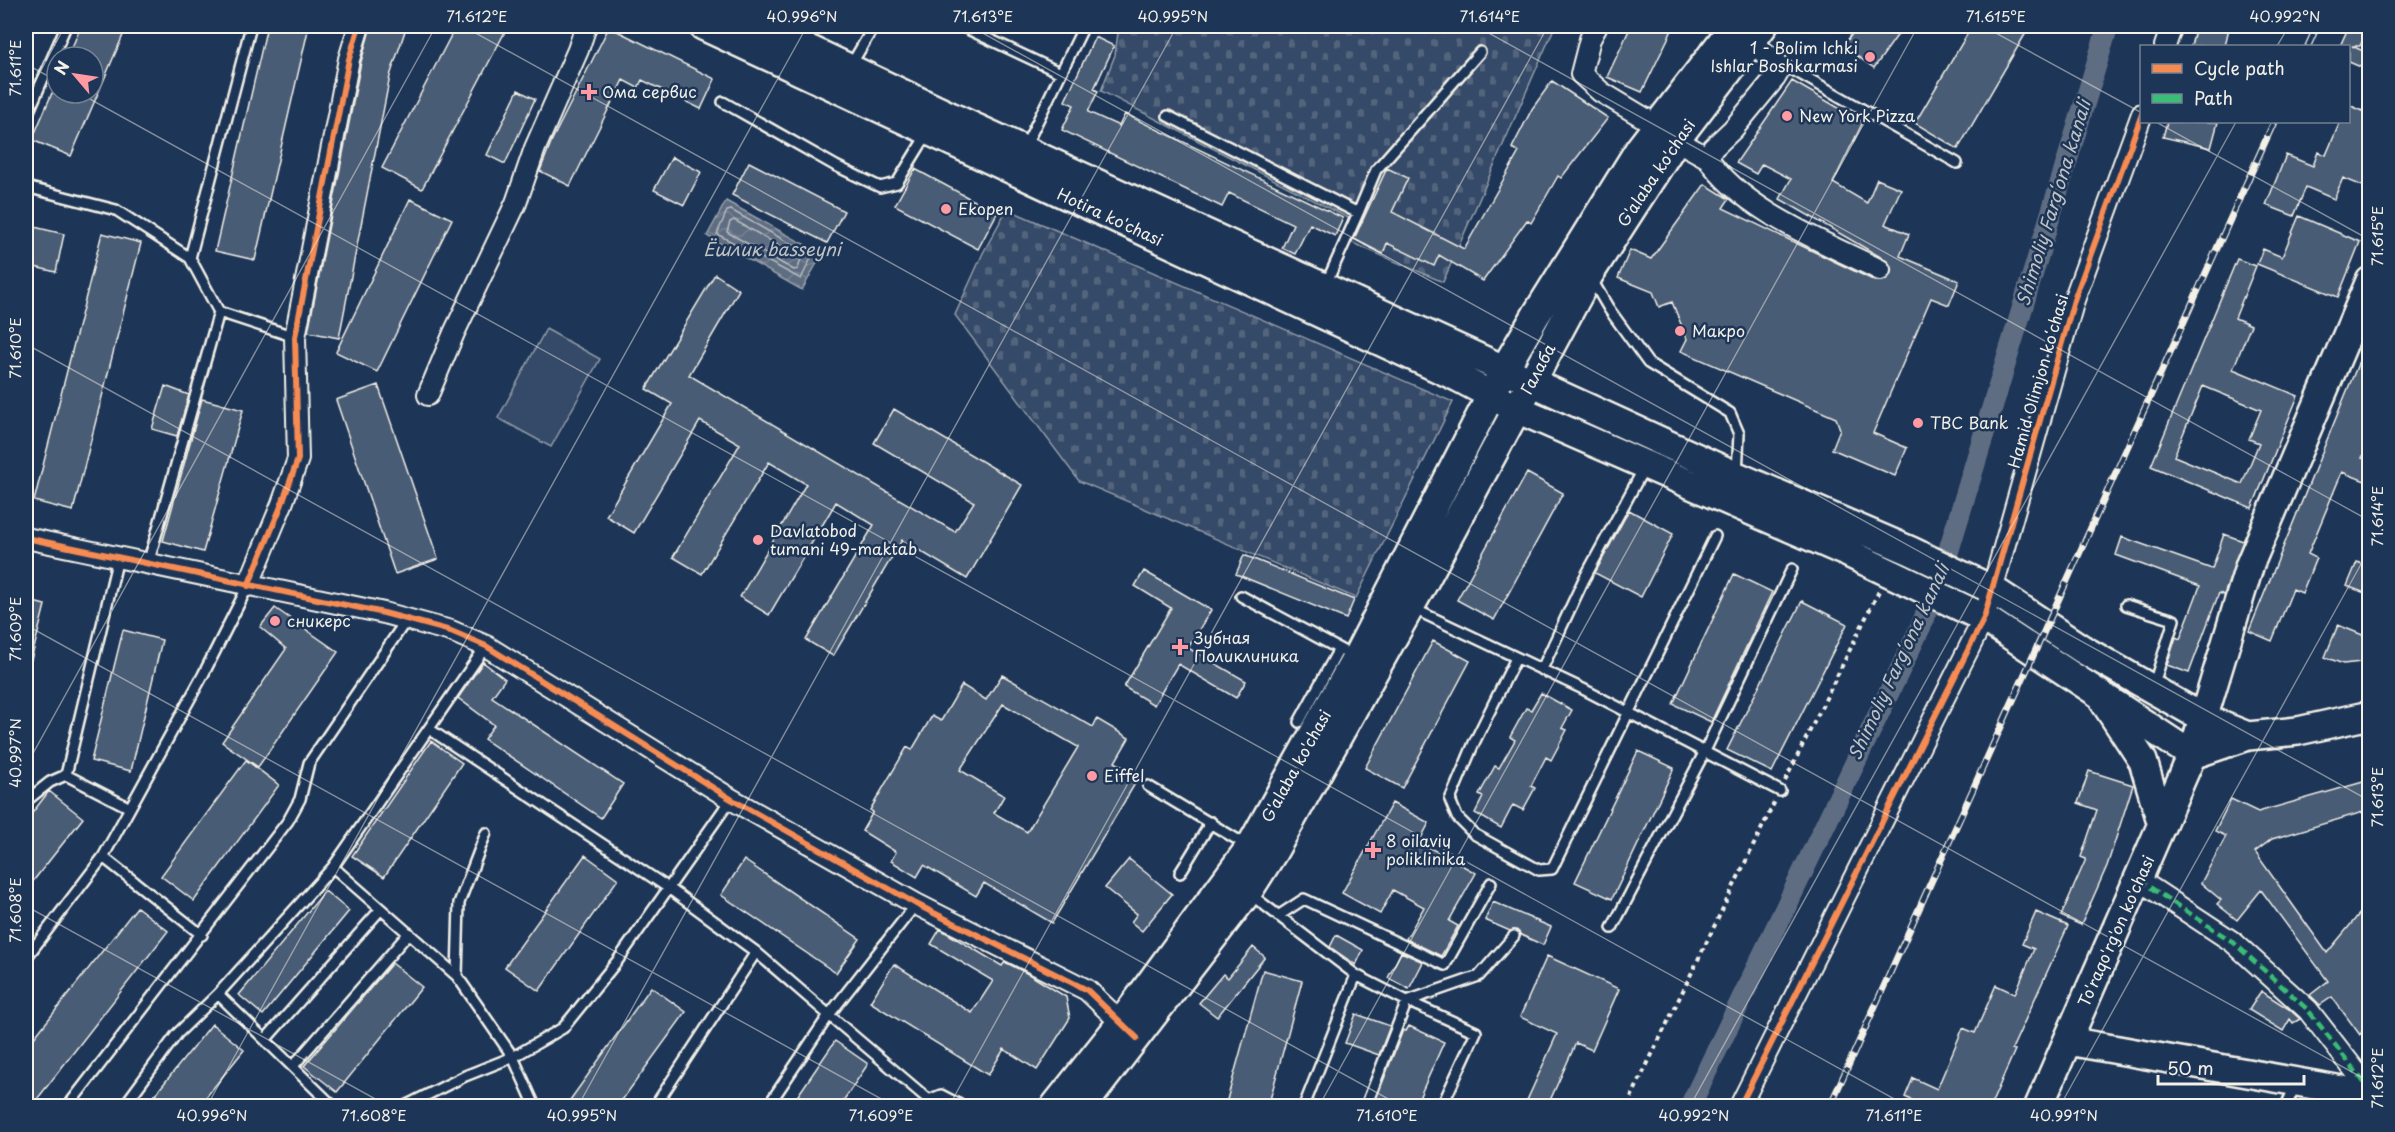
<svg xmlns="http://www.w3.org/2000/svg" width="2395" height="1132" font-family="'Playpen Sans',sans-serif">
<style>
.cemetery{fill:url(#cemetery-stones);stroke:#949ea8;stroke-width:1.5}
.garden{fill:#354a67;stroke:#949ea8;stroke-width:1.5}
.water{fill:url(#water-waves);stroke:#9aa2ab;stroke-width:1.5}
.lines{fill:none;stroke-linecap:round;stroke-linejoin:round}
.shore{stroke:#b8bcbf;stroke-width:1.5}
.canal{stroke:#5e6d82;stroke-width:21}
.building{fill:#485b74;stroke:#f4f1e8;stroke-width:1.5;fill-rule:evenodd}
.lane-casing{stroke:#f4f1e8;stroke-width:14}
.street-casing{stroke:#f4f1e8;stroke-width:24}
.secondary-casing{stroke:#f4f1e8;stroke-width:32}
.path{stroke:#f4f1e8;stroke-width:4;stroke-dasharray:4.5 4.5;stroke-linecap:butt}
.lane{stroke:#1d3557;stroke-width:9}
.street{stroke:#1d3557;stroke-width:20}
.secondary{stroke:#1d3557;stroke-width:27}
.rail-casing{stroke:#f4f1e8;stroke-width:7}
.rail{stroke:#1d3557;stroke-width:4.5;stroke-dasharray:14;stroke-linecap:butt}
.quiet{stroke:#3abd76;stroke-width:4.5;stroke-dasharray:9 4.5;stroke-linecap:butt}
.cycleway-casing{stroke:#1d3557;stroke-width:10}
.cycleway{stroke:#f68b52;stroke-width:6}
.ticks{fill:none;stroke:#f4f1e8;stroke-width:1.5;stroke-opacity:0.45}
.poi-dot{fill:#ff9aa2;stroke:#1d3557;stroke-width:2}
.labels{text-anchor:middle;stroke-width:5;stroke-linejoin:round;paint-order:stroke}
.poi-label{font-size:16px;fill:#f4f1e8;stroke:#1d3557;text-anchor:start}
.street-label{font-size:16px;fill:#f4f1e8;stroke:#1d3557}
.water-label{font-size:18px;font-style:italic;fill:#c0c3c4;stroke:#1d3557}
.neatline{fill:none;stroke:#f4f1e8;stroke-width:2}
.ticks-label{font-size:15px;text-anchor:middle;fill:#f4f1e8}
</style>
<defs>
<pattern id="cemetery-stones" width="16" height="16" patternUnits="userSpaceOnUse" patternTransform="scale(1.5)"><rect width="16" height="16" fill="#354a67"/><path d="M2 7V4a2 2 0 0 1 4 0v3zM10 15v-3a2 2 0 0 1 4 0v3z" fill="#53657d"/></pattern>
<pattern id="water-waves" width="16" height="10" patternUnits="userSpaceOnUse" patternTransform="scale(1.5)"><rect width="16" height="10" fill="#5e6d82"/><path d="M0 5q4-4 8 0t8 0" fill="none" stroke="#768294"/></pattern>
</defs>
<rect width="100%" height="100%" fill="#1d3557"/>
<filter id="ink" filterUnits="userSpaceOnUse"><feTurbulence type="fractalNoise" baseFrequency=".0167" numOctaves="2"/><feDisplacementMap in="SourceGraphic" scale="12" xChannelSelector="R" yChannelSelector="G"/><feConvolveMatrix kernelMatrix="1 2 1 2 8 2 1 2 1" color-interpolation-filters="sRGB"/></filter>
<g filter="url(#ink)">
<!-- cemetery -->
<path class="cemetery" d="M1119 26H1555L1443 282 1350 242 1354 221 1101 91 1115 55Z
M1007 209 1453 402 1356 598 1079 481 955 315 983 253Z"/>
<!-- garden -->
<path class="garden" d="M546 329 600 359 551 447 498 418Z"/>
<!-- water -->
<path class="water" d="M726 201 822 254 802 290 707 236Z"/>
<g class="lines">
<!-- shore -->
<path class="shore" d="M731 210 812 256 801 279 717 234 727 211Z
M734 220 801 258 798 269 794 270 727 232 730 222Z"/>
<!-- canal -->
<path class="canal" d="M1690 1106 1921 626 1940 579 2108 26"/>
</g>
<!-- building -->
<path class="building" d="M81 26H127L71 156 32 140 52 93H93V57H68Z
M267 26H309L255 260 215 251Z
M371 26H389L405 31 390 76 339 338 308 332 361 62Z
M456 26H508L422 189 382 168Z
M1631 26H1674L1642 92 1607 77Z
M1858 26H1904L1874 68 1843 46Z
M1972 26H2030L1958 149 1915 123Z
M2196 26 2229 28 2225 46H2191Z
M2349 26H2369L2360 46H2352L2370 54V71L2349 62V46H2340Z
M609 27 715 79 701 109 642 80 638 88 623 80 570 186 540 171 552 140Z
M1095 37 1114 46 1094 89 1098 91 1088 112 1119 126 1125 114 1343 218 1335 236 1310 224 1295 254 1282 248 1293 224 1229 193 1222 207 1062 130 1074 105 1065 101Z
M1552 81 1608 118 1561 178 1558 176 1531 223 1527 220 1483 281 1439 255 1434 266 1387 243 1383 254 1354 239 1387 168 1408 178 1392 212 1464 249 1519 152 1512 148 1532 109Z
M1792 81 1863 122 1833 183 1867 203 1877 179 1901 189 1885 224 1909 234 1900 256 1959 281 1949 305 1931 298 1873 433 1907 448 1895 476 1832 449 1840 429 1836 418 1681 351 1687 339 1672 302 1659 307 1653 292 1618 278 1630 250 1651 259 1705 184 1729 199 1723 208 1875 281 1887 280 1892 270 1886 260 1780 199 1791 179 1762 164 1756 174 1736 163Z
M518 90 535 99 505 164 487 155Z
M2349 105 2370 114V189L2343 178 2334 199 2306 187 2294 216 2266 205 2286 155 2313 166 2318 152 2326 155 2340 122H2349Z
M2167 122H2218L2211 148 2163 137Z
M672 157 701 172 684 205 654 190Z
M749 162 844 211 827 243 732 195Z
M915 169 997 213 978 249 895 205Z
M410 199 452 219 377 372 336 352Z
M2299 216 2360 242 2338 297 2257 264 2263 249 2282 257Z
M26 225 64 234 56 272 26 265Z
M102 233 141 243 73 511 34 501Z
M2237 259 2256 266 2235 318 2251 325 2233 369 2298 396 2252 508 2151 466ZM2203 386 2261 410 2249 439 2259 443 2242 484 2174 456Z
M715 274 739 290 689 375 955 532 974 502 874 443 894 409 1022 485 967 579 902 540 833 656 806 640 874 525 836 502 769 615 740 597 806 484 769 462 702 574 673 557 740 444 700 421 634 533 606 516 672 404 646 389Z
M2369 337 2370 440 2362 458 2370 461V483L2342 472 2308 554 2316 558 2302 593 2293 589 2272 641 2249 631Z
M378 385 438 559 395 574 336 400Z
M165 386 189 395 177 436 152 429Z
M202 399 243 410 203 552 163 541Z
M1527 473 1563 493 1494 620 1457 600Z
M1629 510 1673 534 1641 597 1595 573Z
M2224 534 2243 541 2224 595 2219 593 2189 673 2167 665 2176 637 2180 639 2200 586 2116 555 2122 537 2212 569Z
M1244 555 1354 600 1346 619 1236 574Z
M2357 562 2370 567V595L2347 586Z
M1144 571 1211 610 1188 648 1246 681 1236 698 1178 664 1154 705 1124 687 1171 608 1135 586Z
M1734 574 1772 592 1711 722 1673 704Z
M26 600 45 605 31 660H26Z
M1802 601 1847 624 1772 772 1727 750Z
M275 608 338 652 258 767 222 742 286 649 260 627Z
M2338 625 2370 638V661L2343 664 2325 657Z
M123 630 162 640 131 771 91 761Z
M1433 641 1470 661 1402 788 1365 768Z
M483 662 505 679 492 697 623 784 601 818 484 739 494 725 458 698Z
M1002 675 1093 727 1097 719 1129 738 1115 762 1139 777 1052 923 984 883 976 896 924 865 917 877 891 861 896 852 862 831 873 812 870 810 907 747 912 750 932 716 941 721 962 685 986 700ZM1003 704 1078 747 1027 832 994 813 1004 796 960 770Z
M1541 693 1572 710 1562 728 1567 730 1551 760 1546 757 1531 786 1535 788 1523 810 1513 805 1501 828 1475 813 1483 797 1479 795 1495 766 1499 768 1515 740 1510 737 1526 708 1531 710Z
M431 741 462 763 384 877 352 856Z
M1638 751 1674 768 1612 899 1575 882Z
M246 760 279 785 194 901 161 876Z
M2089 771 2133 785 2107 866 2081 925 2061 916 2086 859 2081 857 2097 810 2078 803Z
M2370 780V810L2272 839 2255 852 2327 953 2370 901V1019L2360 1035 2332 997 2320 1005 2310 995 2328 981 2261 890 2237 920 2217 904 2221 900 2201 883 2226 836 2215 831 2231 799 2258 812Z
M49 791 83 818 26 890V821Z
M1392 803 1429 823 1419 842 1476 873 1449 921 1458 926 1441 956 1406 939 1424 907 1393 890 1380 914 1342 893Z
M585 855 618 879 539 991 505 967Z
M1129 859 1172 894 1142 931 1131 922 1137 914 1105 888Z
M744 860 860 939 836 973 721 895Z
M325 891 349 911 263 1015 239 995Z
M1493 902 1551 927 1543 945 1521 935 1516 930 1510 931 1485 920Z
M137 907 168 931 31 1107H26V1048Z
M2036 912 2068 926 2012 1049 2015 1050 1990 1107H1927L1905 1097 1913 1078 1937 1089 1963 1028 1975 1033 1996 985 2015 994 2034 949 2022 944Z
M940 929 1002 966 1005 962 1032 976 1066 997 1070 1018 1037 1070 1004 1049 988 1075 870 1002 894 964 972 1013 993 981 931 944Z
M1336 935 1363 950 1356 965 1330 947Z
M1253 947 1265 957 1217 1017 1199 1003 1223 974 1228 978Z
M1401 952 1423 962 1409 989 1388 978Z
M1547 956 1619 989 1592 1050 1576 1043 1547 1107H1524L1557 1034 1520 1017Z
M392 963 422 987 337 1092 304 1066Z
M1263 970 1302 981 1268 1107H1225Z
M651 987 686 1012 617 1107H565Z
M2261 991 2289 1009 2300 1019 2293 1023 2290 1019 2283 1031 2249 1010Z
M1356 1014 1390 1026 1379 1055 1345 1043Z
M212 1024 244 1050 198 1107H145Z
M1409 1026 1444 1042 1415 1107H1373L1403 1030 1406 1031Z
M835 1041 868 1064 839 1107H790Z"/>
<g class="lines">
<defs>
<path id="lane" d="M961 26 1061 73 1025 147
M1779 62 1957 163
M851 65 874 26
M1061 73 1084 26
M723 102 836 166 880 187 897 183 927 134
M1168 116 1358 213 1326 284
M26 118 66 26
M26 187 116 210 190 258 219 312 295 337
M1358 213 1376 170 1480 52
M190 258 251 26
M1592 280 1609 309 1648 363 1730 413 1739 434 1737 474
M148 564 219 312
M1241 596 1354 657
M2126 605 2174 620 2153 687
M1412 608 1583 689 1780 791
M1516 658 1474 743 1450 800 1457 817 1474 834 1539 870 1552 869 1715 536
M1542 669 1583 581 1644 468
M1299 722 1339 649
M429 729 670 889 756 952 829 1015 916 904
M66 775 118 558
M1148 786 1248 846
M26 801 50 782 66 775 130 808
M103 857 202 935
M333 867 457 976 513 1057 535 1106
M1180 873 1211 822
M1250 894 1356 975 1407 1001 1479 976 1514 936
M1278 916 1304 899 1445 965 1491 883
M1612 928 1704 753 1792 569
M26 958 103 857 203 675 248 586
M457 976 459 903 486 833
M218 994 333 1106
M265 1040 381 909
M293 1066 409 933
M68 1106 288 821 300 799 309 763 407 619
M124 1106 177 1034 218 994 333 867 486 646
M405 1106 465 1076 513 1057 563 1028 618 960 731 799
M655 1106 756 952
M768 1106 829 1015 929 1100
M923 1106 929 1100 941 1095 962 1106
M1304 1106 1356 975
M1366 1106 1407 1001 1476 1032 1442 1106
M2286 1106 2296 1084"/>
<path id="street" d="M1597 26 1590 39 1581 74 1601 92 1656 125
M2165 46 2172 26
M1676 140 1708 158 1713 148 1733 129 1775 78 1779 71 1776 61 1741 36
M1708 158C1740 209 1826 243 1880 270
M428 395 454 333 516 203 535 148 578 50 586 26
M26 538 384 613 451 631 486 646 731 799 916 904 1087 990 1131 1032
M248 586 282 504 298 459 295 337 349 59 359 26
M2139 880 2233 942 2308 1010 2370 1090
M1740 1106 1984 618 2074 300 2142 114"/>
<path id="secondary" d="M703 26 1459 378 1517 409 1848 553 1984 618 2192 755 2248 736 2298 731 2370 715
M760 26 952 117 1737 476 1911 551 1993 590 2082 649 2203 718 2248 736
M2105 703 2143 761 2162 825
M2068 1041 2370 1095
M1055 1106 1121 1023 1250 847 1356 658 1505 368 1536 315 1640 148 1734 26
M1083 1106 1248 892 1274 851 1423 584 1589 275 1676 140 1763 26
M2039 1106 2192 755 2250 564 2370 281"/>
</defs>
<!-- lane casing -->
<use href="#lane" class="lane-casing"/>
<!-- street casing -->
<use href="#street" class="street-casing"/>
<!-- secondary casing -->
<use href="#secondary" class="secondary-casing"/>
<!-- path -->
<path class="path" d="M1785 781 1879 591
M1627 1106 1775 801"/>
<!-- lane -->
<use href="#lane" class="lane"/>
<!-- street -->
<use href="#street" class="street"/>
<!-- secondary -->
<use href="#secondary" class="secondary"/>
<defs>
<path id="rail" d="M2308 46 2317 26
M1830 1106 2274 122"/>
</defs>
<!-- rail casing -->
<use href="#rail" class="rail-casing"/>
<!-- rail -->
<use href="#rail" class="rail"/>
<!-- quiet -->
<path class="quiet" d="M2139 880 2233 942 2308 1010 2370 1090"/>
<defs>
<path id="cycleway" d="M26 538 384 613 451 631 486 646 731 799 916 904 1087 990 1137 1038
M248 586 282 504 298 459 295 337 349 59 359 26
M1740 1106 1984 618 2074 300 2142 114"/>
</defs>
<!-- cycleway casing -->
<use href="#cycleway" class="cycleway-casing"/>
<!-- cycleway -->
<use href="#cycleway" class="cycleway"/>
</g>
</g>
<!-- ticks -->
<path class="ticks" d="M463 26 2370 1082M970 26 2370 801M1476 26 2370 521M1983 26 2142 113M2277 46 2289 26M26 64 57 81M79 93 1907 1106M26 98 65 26M2156 122 2370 240M26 344 1401 1106M26 625 894 1106M26 766 436 26M26 906 388 1106M207 1106 807 26M578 1106 1177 26M949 1106 1548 26M1319 1106 1918 26M1690 1106 2236 122M2060 1106 2370 548"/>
<!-- markers -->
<g class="poi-dot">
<circle cx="1870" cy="57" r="6"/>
<path d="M586 83h6v6h6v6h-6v6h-6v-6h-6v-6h6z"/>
<circle cx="1787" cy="116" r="6"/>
<circle cx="946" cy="209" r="6"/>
<circle cx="1680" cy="331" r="6"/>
<circle cx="1918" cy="423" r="6"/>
<circle cx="758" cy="540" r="6"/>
<circle cx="275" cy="621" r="6"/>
<path d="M1177 638h6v6h6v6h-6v6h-6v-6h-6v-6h6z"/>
<circle cx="1092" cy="776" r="6"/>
<path d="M1370 841h6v6h6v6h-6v6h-6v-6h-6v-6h6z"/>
</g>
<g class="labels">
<!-- poi labels -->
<g class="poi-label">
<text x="1858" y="54" text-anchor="end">1 - Bolim Ichki<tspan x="1858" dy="18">Ishlar Boshkarmasi</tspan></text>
<text x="602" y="98">Ома сервис</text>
<text x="1799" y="122">New York Pizza</text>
<text x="958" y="215">Ekopen</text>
<text x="1692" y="337">Макро</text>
<text x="1930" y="429">TBC Bank</text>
<text x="770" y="537">Davlatobod<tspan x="770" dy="18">tumani 49-maktab</tspan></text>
<text x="287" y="627">сникерс</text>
<text x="1194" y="644">Зубная<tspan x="1194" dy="18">Поликлиника</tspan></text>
<text x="1104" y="782">Eiffel</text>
<text x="1386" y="847">8 oilaviy<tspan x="1386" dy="18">poliklinika</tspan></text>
</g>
<!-- street labels -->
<g class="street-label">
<text transform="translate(1656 173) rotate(-56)" y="6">G'alaba ko'chasi</text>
<text transform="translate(1110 217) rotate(25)" y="6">Hotira ko'chasi</text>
<text transform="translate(1538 369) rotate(-62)" y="6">Галаба</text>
<text transform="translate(2038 381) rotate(-74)" y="6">Hamid Olimjon koʻchasi</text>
<text transform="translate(1296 766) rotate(-61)" y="6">G'alaba ko'chasi</text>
<text transform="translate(2116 931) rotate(-66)" y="6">To'raqo'rg'on ko'chasi</text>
</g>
<!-- water labels -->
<g class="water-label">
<text transform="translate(2054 203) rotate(-73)" y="6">Shimoliy Fargʻona kanali</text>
<text x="772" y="256">Ёшлик basseyni</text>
<text transform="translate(1899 662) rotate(-65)" y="6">Shimoliy Fargʻona kanali</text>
</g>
</g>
<!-- margin -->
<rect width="2395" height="1132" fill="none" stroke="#1d3557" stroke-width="66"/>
<!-- legend -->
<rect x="2140" y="45" width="210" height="78" fill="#1d3557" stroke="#738091" stroke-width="1.5"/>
<rect x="2152" y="64" width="30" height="9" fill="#f68b52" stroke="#738091" stroke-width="1.5"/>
<text x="2194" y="75" font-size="18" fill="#f4f1e8">Cycle path</text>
<rect x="2152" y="94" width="30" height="9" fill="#3abd76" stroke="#738091" stroke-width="1.5"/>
<text x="2194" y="105" font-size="18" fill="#f4f1e8">Path</text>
<!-- north arrow -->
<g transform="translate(75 75) rotate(299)"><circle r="28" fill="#1d3557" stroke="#738091" stroke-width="1.5"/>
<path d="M0-4.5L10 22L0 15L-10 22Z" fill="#ff9aa2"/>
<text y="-9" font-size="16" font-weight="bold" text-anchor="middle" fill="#f4f1e8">N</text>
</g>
<!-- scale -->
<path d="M2158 1075v9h146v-9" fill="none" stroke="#f4f1e8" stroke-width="3"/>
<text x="2167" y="1075" font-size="18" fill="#f4f1e8" stroke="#1d3557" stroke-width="4.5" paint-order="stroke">50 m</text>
<rect x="33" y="33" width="2329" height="1066" class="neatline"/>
<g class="ticks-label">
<text x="477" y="22">71.612°E</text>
<text x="802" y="22">40.996°N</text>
<text x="983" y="22">71.613°E</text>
<text x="1173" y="22">40.995°N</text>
<text x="1490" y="22">71.614°E</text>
<text x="1996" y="22">71.615°E</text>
<text x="2285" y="22">40.992°N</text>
<text transform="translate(16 68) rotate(-90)" y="5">71.611°E</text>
<text transform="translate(2378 236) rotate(-90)" y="5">71.615°E</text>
<text transform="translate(16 348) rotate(-90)" y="5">71.610°E</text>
<text transform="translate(2378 516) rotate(-90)" y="5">71.614°E</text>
<text transform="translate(16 629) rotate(-90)" y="5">71.609°E</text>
<text transform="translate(16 753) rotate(-90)" y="5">40.997°N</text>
<text transform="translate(2378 797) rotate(-90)" y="5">71.613°E</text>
<text transform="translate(16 910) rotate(-90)" y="5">71.608°E</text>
<text transform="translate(2378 1078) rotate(-90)" y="5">71.612°E</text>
<text x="212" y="1121">40.996°N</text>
<text x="374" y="1121">71.608°E</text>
<text x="582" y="1121">40.995°N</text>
<text x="881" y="1121">71.609°E</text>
<text x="1387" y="1121">71.610°E</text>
<text x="1694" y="1121">40.992°N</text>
<text x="1894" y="1121">71.611°E</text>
<text x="2064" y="1121">40.991°N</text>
</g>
</svg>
